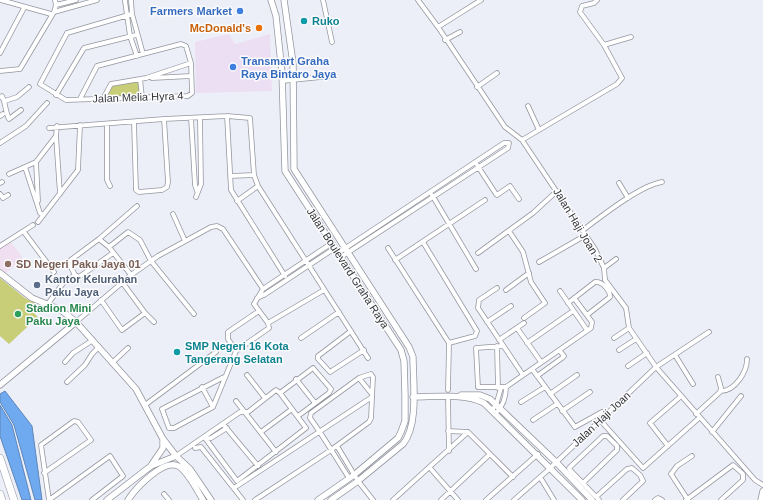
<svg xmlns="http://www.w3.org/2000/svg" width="763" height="500" font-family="Arial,sans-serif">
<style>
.commercial{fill:#eddff3}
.education{fill:#f0dff0}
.green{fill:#c8cd78}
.water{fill:#6fa9ef;stroke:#5e86b8}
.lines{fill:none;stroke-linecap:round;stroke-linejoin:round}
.street-casing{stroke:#94969e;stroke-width:5.5}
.secondary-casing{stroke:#94969e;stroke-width:7}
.highway-casing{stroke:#94969e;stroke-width:8}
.street{stroke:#fff;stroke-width:4}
.secondary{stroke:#fff;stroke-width:5.5}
.highway{stroke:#fff;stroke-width:7}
.shop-dot{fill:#3f7fe0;stroke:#fcfcfe;stroke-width:1.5}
.culture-dot{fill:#0f9aa8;stroke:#fcfcfe;stroke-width:1.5}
.food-dot{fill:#e8710a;stroke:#fcfcfe;stroke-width:1.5}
.education-dot{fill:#8d6e63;stroke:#fcfcfe;stroke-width:1.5}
.service-dot{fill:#5c6f8a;stroke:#fcfcfe;stroke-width:1.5}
.leisure-dot{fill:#2e9e5b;stroke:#fcfcfe;stroke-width:1.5}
.labels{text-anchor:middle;stroke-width:3;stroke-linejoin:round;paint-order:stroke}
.shop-label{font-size:11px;font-weight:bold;fill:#366cbe;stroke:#fcfcfe;text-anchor:end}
.culture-label{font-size:11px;font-weight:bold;fill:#0d838f;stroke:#fcfcfe;text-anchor:start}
.food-label{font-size:11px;font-weight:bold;fill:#c56008;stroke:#fcfcfe;text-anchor:end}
.street-label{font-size:11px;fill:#353639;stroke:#fcfcfe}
.education-label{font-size:11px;font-weight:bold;fill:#785e54;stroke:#fcfcfe;text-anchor:start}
.service-label{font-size:11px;font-weight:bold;fill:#4e5e75;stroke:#fcfcfe;text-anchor:start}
.leisure-label{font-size:11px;font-weight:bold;fill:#27864d;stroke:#fcfcfe;text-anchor:start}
</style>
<rect width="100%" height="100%" fill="#eceff8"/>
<!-- commercial -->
<path class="commercial" d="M229 34 235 44 270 34 272 91 196 93 195 42Z"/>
<!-- education -->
<path class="education" d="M10 241 23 258 4 275 0 271V248Z"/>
<!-- green -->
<path class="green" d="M139 80 141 96H107L113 86Z
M0 278 25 298 37 304 32 311 38 317 9 344 0 336Z"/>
<!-- water -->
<path class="water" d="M5 391 32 426 42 500H35L14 425 0 402V394Z
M0 405 12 425 31 500H22L0 436Z"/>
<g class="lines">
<defs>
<path id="street" d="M1 0 51 14
M131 0 132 14 143 54
M323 0 332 42
M418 0 438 27 505 127 522 140 595 249 604 268 605 280 626 308 629 328 656 367 755 480 763 485
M125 1 130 36 137 56
M56 5 76 0
M54 12 97 0
M438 27 481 0
M445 40 460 32
M604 45 631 37
M0 53 24 8
M0 71 20 69 54 12 56 5 55 0
M152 78 191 76
M140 79 142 97
M282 81 331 76
M477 87 497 73
M56 95 84 48 136 35
M0 97 2 96C6 104 5 111 9 119L21 110
M80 99 97 66 181 44 186 46 191 63 192 93 188 96 66 100 40 84 67 33 132 14
M103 99 111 84 146 78 191 63
M5 101 17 97 29 87
M528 106 539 130
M0 116 3 114
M227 116 231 190 285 276
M191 118 195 185 197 191
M134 122 136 190 139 192 162 190 167 187 168 182 164 119
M107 124V180L110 186
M57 126 56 136 60 194
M49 128 164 119 227 116 250 118 254 175 258 186 368 358
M522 140 617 84 622 78 604 45 580 12 582 6 594 3 597 0
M0 143 26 126 47 103
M36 162 38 201
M475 162 496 194 497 195 510 186 519 199
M25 167 40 213 43 215
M9 174 36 162 56 136
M230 176 254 175
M0 183 2 182
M619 183 628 198
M0 194 3 198 8 195
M432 195 476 269
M196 197 201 184 200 118
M237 201 258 186
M173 214 185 241
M38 222 78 170 80 125
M583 230C602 216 639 186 662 182
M509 231 523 252 531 282 545 303 524 318
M24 232 54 272
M99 239 109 247 131 275
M423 242 477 331 475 336 449 343
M0 246 33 225
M109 247 128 232 140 240 151 261 194 314
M388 248 449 343 448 390
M113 253 79 277 75 275 68 262 99 239 137 206
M338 253 504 143H509L508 148 341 257
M478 253 533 213 557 191
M395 260 485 200
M539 262 586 235
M604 268 616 259
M122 282 145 313 154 322
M497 288 479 300 478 308 523 375
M506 290 529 273
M560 291 587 330
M257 298 264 295 335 248
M101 300 122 330 145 313
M568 303 595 282C602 281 610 290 610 297L587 315
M47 305 64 282 75 275
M76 322 131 275 158 256 211 227 217 226 223 229 263 289
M487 322 511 306
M268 323 324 290
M517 328 541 362
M351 331 318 356V359L330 372 364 350
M301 338 339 312
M614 338 629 328
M499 340 524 323
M527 343 573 311
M497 346 498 388
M503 346 476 348 478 387H506L591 328 592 322 574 298
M619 350 636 339
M236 351 228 339V332L259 311
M675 355 693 384
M65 362 73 353 93 340
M112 363 128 348
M628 366 647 353
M532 369 575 427 602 412
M247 375 265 398
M537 376 562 358 564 356 559 350
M224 377 164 408 162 409 169 428H174L213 407 236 351 269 328 268 323 254 304 263 289 332 243
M359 378 371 393
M296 379 315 403
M67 382 85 365 92 354 99 347
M202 387 213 407
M721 391C735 391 747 372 747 359
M280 393 313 368 331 389 329 393 298 416
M550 394 577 375
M448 397 449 451
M236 401 276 452
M521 402 545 387
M145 405 216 352
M492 410 496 405 501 388
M562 411 590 392
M496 413C503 406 506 397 506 387
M696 414 720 392 721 388 718 377
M533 420 557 404
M600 420 643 468 699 418
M223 424 258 466
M448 431 468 432 513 477
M261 432 292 409
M712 432 741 396
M206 439 211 438 227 428
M337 446 358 481 373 500
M668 446 650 423 680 397
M195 448 201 447 243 500
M176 456 240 412H248L276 390 280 393 306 428 237 481 205 438
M430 468 458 500
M44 473 91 440 78 422 74 421 41 445 49 500
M540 477 554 500
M583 483 617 450V446L607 436H603L569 468 570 470 599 500
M234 488 372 397
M164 494 169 500
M596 497 627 469 632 468 640 475 643 481 623 500
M49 500 110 456 123 476 92 500
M255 500 331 450 369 422 371 418 373 377 371 374 359 378 311 413 310 418C324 437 336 458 349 478
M393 500 468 432
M441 500 490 454
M486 500 538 454
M514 500 547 471 656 367 709 332
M655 500 658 498 662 500
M686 500 733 465 743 474V480L721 500
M688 500 671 474 677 466 692 456"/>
<path id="secondary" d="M271 0 276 16 282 73 285 171 401 350 404 361 405 395V421L401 432 398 438 354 475 318 500
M284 0 293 63 294 169 409 347 413 357C413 381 419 425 403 444L358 481 331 500
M0 273 32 298 61 310 76 322 136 389 163 439 176 456 190 469 211 500
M0 385 76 322
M461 395H480L490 399 556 462 592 500
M413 397C435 397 463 393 484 403L582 500
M152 464 163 448V441
M107 500 151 466 176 456
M128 500C135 489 165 456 180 467 189 474 197 490 203 500
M761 500 763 491"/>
<path id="highway" d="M0 458 14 500
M0 494 2 500"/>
</defs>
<!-- street casing -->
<use href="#street" class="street-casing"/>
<!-- secondary casing -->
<use href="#secondary" class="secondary-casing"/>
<!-- highway casing -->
<use href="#highway" class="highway-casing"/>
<!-- street -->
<use href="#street" class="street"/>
<!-- secondary -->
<use href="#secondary" class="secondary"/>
<!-- highway -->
<use href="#highway" class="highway"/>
</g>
<!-- markers -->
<g class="shop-dot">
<circle cx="240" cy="11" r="4"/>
<circle cx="233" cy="67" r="4"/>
</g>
<g class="culture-dot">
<circle cx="304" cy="21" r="4"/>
<circle cx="177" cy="352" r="4"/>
</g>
<circle class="food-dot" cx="259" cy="28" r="4"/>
<circle class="education-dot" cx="8" cy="264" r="4"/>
<circle class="service-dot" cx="37" cy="285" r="4"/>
<circle class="leisure-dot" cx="18" cy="314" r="4"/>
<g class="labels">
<!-- shop labels -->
<g class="shop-label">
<text x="232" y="15">Farmers Market</text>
<text x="241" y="65" text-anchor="start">Transmart Graha<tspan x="241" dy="13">Raya Bintaro Jaya</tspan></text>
</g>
<!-- culture labels -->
<g class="culture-label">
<text x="312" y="25">Ruko</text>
<text x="185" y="350">SMP Negeri 16 Kota<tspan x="185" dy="13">Tangerang Selatan</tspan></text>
</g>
<!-- food labels -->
<g class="food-label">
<text x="251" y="32">McDonald's</text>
</g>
<!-- street labels -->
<g class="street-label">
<text transform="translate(138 97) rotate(-2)" y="4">Jalan Melia Hyra 4</text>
<text transform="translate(578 225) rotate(59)" y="4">Jalan Haji Joan 2</text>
<text transform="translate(348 268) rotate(57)" y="4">Jalan Boulevard Graha Raya</text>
<text transform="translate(601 419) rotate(-43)" y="4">Jalan Haji Joan</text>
</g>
<!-- education labels -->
<g class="education-label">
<text x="16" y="268">SD Negeri Paku Jaya 01</text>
</g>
<!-- service labels -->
<g class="service-label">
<text x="45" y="283">Kantor Kelurahan<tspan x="45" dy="13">Paku Jaya</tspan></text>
</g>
<!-- leisure labels -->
<g class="leisure-label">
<text x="26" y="312">Stadion Mini<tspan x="26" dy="13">Paku Jaya</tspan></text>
</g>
</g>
</svg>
